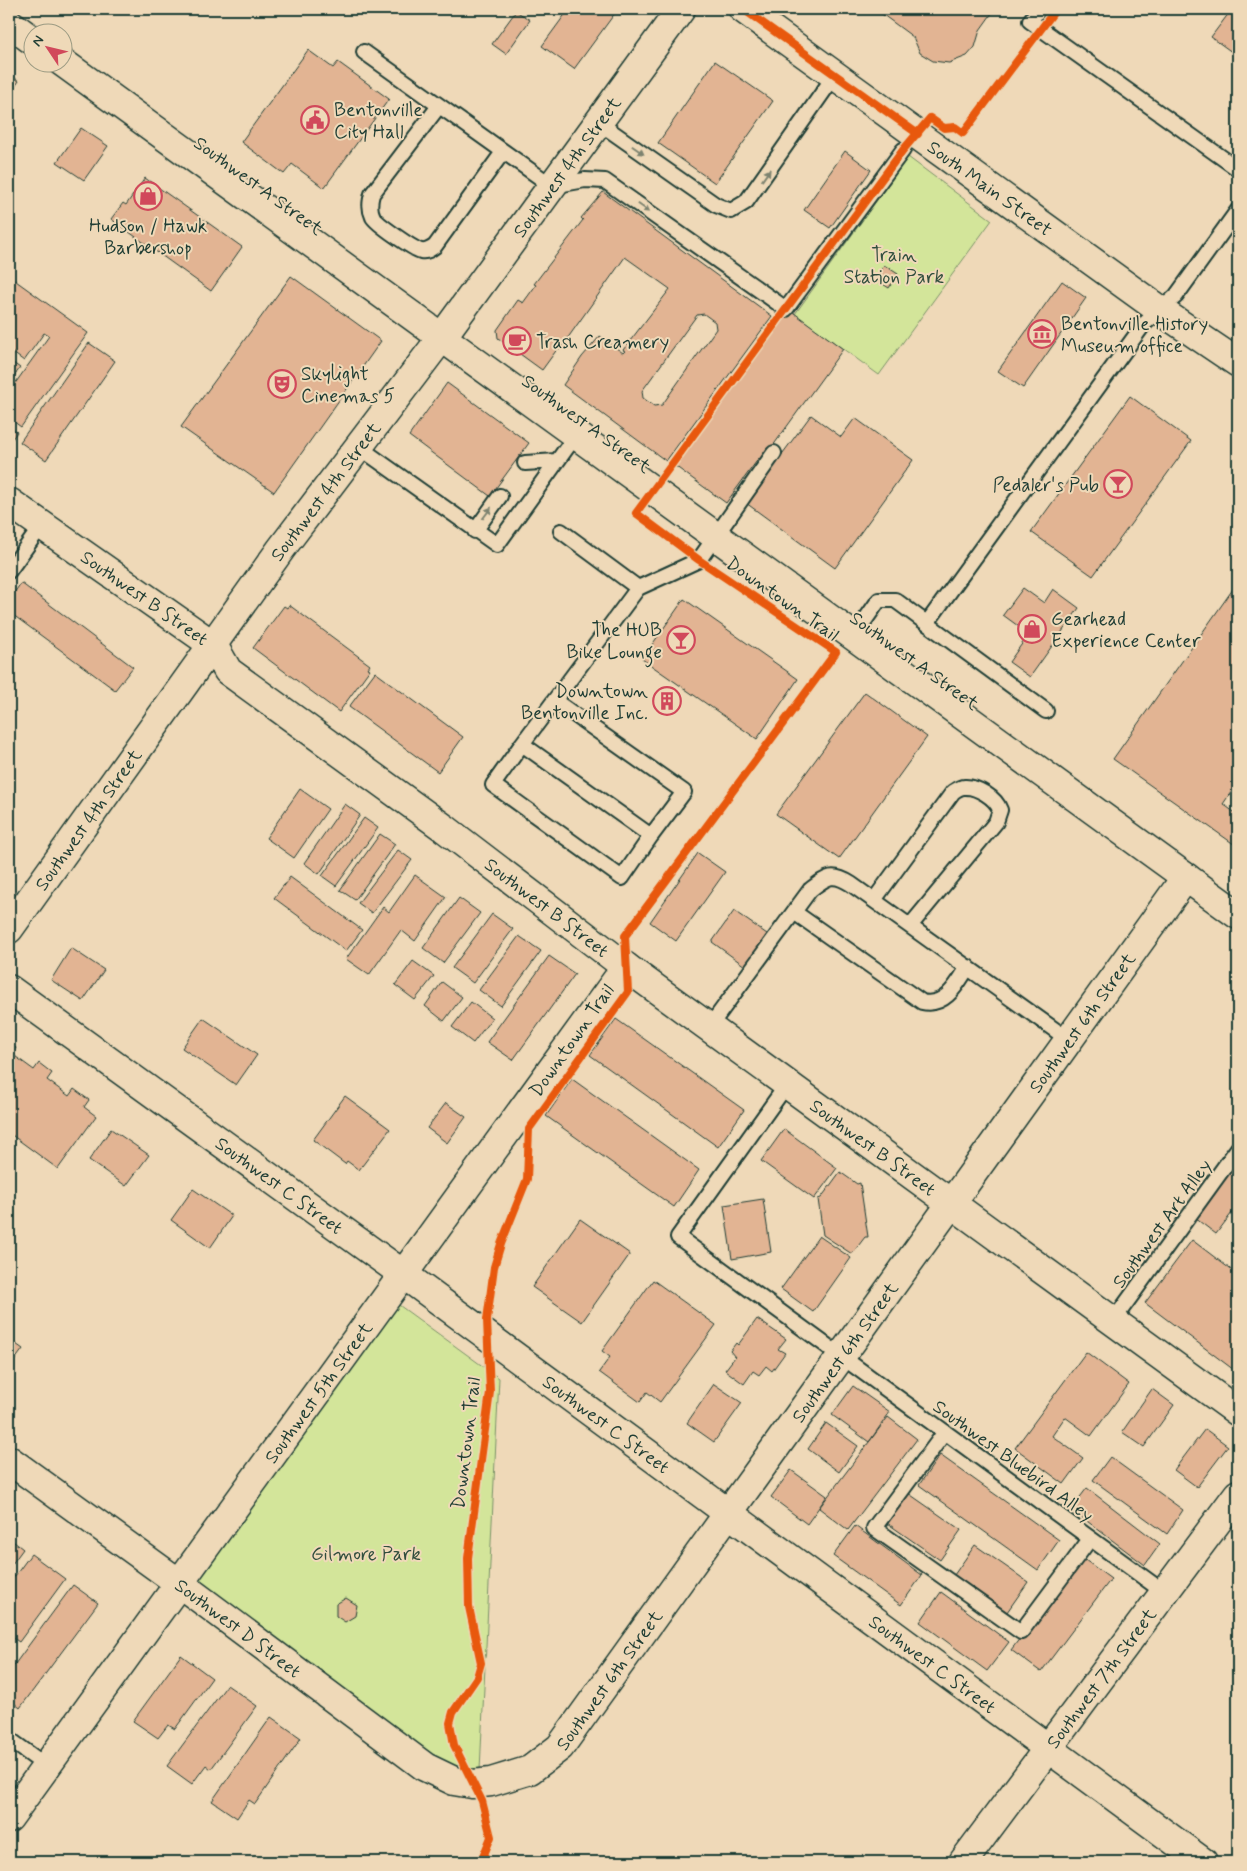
<svg xmlns="http://www.w3.org/2000/svg" width="1247" height="1871" font-family="Mynerve,sans-serif">
<style>
.green{fill:#d3e59a;stroke:#799167}
.building{fill:#e2b493;stroke:#1f3d34;fill-rule:evenodd}
.lines{fill:none;stroke-linecap:round;stroke-linejoin:round}
.service-casing{stroke:#1f3d34;stroke-width:18}
.minor-casing{stroke:#1f3d34;stroke-width:31}
.tertiary-casing{stroke:#1f3d34;stroke-width:31}
.service{stroke:#efd9b8;stroke-width:14}
.minor{stroke:#efd9b8;stroke-width:28}
.tertiary{stroke:#efd9b8;stroke-width:28}
.cycleway-casing{stroke:#efd9b8;stroke-width:11}
.cycleway{stroke:#e8590c;stroke-width:8}
.oneway{fill:#7d836f}
.labels{text-anchor:middle;stroke-width:4;stroke-linejoin:round;paint-order:stroke}
.poi-label{font-size:19px;fill:#1f3d34;stroke:#efd9b8;text-anchor:start}
.street-label{font-size:19px;fill:#1f3d34;stroke:#efd9b8}
.park-label{font-size:19px;fill:#314e3e;stroke:#efd9b8}
</style>
<rect width="100%" height="100%" fill="#efd9b8"/>
<filter id="ink" filterUnits="userSpaceOnUse"><feTurbulence type="fractalNoise" baseFrequency=".02" numOctaves="2"/><feDisplacementMap in="SourceGraphic" scale="10" xChannelSelector="R" yChannelSelector="G"/><feConvolveMatrix kernelMatrix="1 2 1 2 8 2 1 2 1" color-interpolation-filters="sRGB"/></filter>
<g filter="url(#ink)">
<!-- green -->
<path class="green" d="M908 157 992 220 879 375 795 314Z
M396 1303 499 1378 480 1770 451 1769 194 1582Z"/>
<!-- building -->
<path class="building" d="M569 9H618L574 69 542 46Z
M875 9H995L980 30 975 47 967 56 949 63 933 61 920 53 913 37Z
M1232 9H1238V52L1236 55 1211 37Z
M516 11 530 20 506 54 492 44Z
M308 50 333 68 338 62 389 99 324 188 292 164 284 174 241 142Z
M715 61 773 101 715 183 658 143Z
M9 74 19 81 9 95Z
M81 128 108 146 84 180 57 162Z
M845 151 871 170 830 228 804 210Z
M145 178 242 247 211 291 111 219 123 203 126 205Z
M603 192 772 316 666 461 563 385 582 357 600 336 623 353 625 351 623 350 670 289 625 257 560 349 558 348 542 370 498 338 497 330 518 300 523 303 536 285 534 284 583 220 581 218ZM704 314 715 322 716 329 662 405 654 406 643 398 642 391 697 315Z
M884 265 898 274 889 288 875 279Z
M9 276 88 333 21 427 9 418V392L49 336 44 333 24 361 9 350Z
M291 276 381 341 274 492 181 427Z
M1062 281 1086 298 1023 388 998 371Z
M790 310 843 349 762 461 759 458 726 503 675 466Z
M89 343 115 361 46 460 20 442Z
M9 360 20 368 9 383Z
M447 383 529 443 490 496 409 436Z
M1130 396 1191 441 1093 576 1031 532Z
M811 415 841 437 855 418 913 460 835 568 746 503Z
M9 426 17 432 9 443Z
M1238 582V782L1223 804 1238 815V847L1113 759Z
M21 583 133 667 115 690 9 612V600Z
M1023 588 1044 603 1053 589 1079 608 1030 677 1009 662 1029 634 1003 615Z
M684 599 798 679 757 739 642 659Z
M289 605 370 665 368 668 370 669 339 712 253 648 284 606 287 608Z
M375 672 463 737 438 772 349 707Z
M865 692 927 737 839 859 776 814Z
M665 693 674 700 668 708 660 701Z
M300 789 328 809 294 858 266 838Z
M345 804 360 815 319 874 304 863Z
M364 818 378 828 336 886 322 876Z
M380 834 395 844 355 900 340 890Z
M398 850 412 860 372 913 358 903Z
M698 853 725 872 676 941 650 922Z
M415 875 446 897 415 941 401 930 369 975 346 959 383 907 389 912Z
M290 877 362 930 346 951 274 898Z
M459 898 480 913 443 963 423 948Z
M734 911 767 934 745 966 712 942Z
M492 914 513 929 473 983 452 968Z
M519 936 541 951 501 1006 479 990Z
M71 948 104 970 83 1001 51 980Z
M549 956 575 974 513 1060 487 1042Z
M413 961 434 976 415 1000 395 985Z
M442 982 462 997 444 1021 425 1006Z
M471 1002 492 1018 473 1043 452 1027Z
M203 1018 257 1055 236 1085 182 1048Z
M616 1019 744 1110 718 1147 590 1055Z
M9 1042 16 1048 12 1054 34 1070 39 1063 52 1073 47 1080 69 1096 74 1089 89 1100 84 1107 96 1116 58 1169 9 1133Z
M572 1079 699 1170 674 1207 546 1116Z
M345 1096 390 1129 359 1170 347 1161 345 1164 313 1140Z
M446 1103 466 1117 447 1143 427 1128Z
M111 1129 149 1155 126 1186 89 1160Z
M784 1129 837 1168 814 1199 761 1161Z
M1231 1170 1238 1176V1205L1216 1234 1195 1218Z
M840 1172 857 1184 860 1183 868 1237H865L852 1254 823 1235 818 1199 821 1198Z
M193 1189 232 1216 210 1248 171 1220Z
M763 1199 771 1252 732 1259 724 1205Z
M580 1219 630 1254 582 1322 532 1287Z
M819 1236 851 1258 813 1312 781 1289Z
M1192 1240 1238 1275V1373L1145 1303Z
M653 1280 716 1325 660 1402 647 1392 640 1402 599 1372 610 1357 602 1351Z
M757 1319 786 1339 778 1349 785 1353 772 1371 766 1366 759 1375 753 1371 744 1384 725 1370 735 1357 730 1351 736 1343 738 1345Z
M9 1339 23 1349 9 1368Z
M1086 1352 1129 1384 1091 1436 1065 1417 1052 1436 1083 1458 1064 1484 1015 1448Z
M714 1384 742 1403 714 1442 687 1423Z
M853 1386 890 1412 869 1442 832 1415Z
M1152 1389 1174 1405 1144 1447 1122 1432Z
M888 1417 917 1439 848 1530 819 1508Z
M826 1423 858 1446 839 1472 808 1449Z
M1205 1429 1228 1446 1197 1487 1174 1470Z
M940 1455 1059 1540 1038 1570 919 1485Z
M1110 1457 1183 1510 1167 1534 1093 1480Z
M791 1470 827 1496 807 1524 771 1497Z
M1087 1488 1160 1544 1145 1565 1071 1509Z
M908 1493 961 1530 940 1560 887 1523Z
M855 1526 922 1575 901 1605 833 1556Z
M9 1538 23 1549 9 1568Z
M975 1545 1028 1582 1007 1612 954 1575Z
M31 1554 65 1579 19 1642 9 1635V1584Z
M1081 1557 1111 1579 1041 1672 1011 1650Z
M73 1585 98 1603 20 1708 9 1699V1672Z
M941 1592 1009 1642 987 1671 920 1622Z
M346 1598 357 1605 355 1616 345 1622 336 1616V1604Z
M181 1655 212 1678 175 1729 168 1725 158 1738 133 1721Z
M227 1685 257 1706 211 1769 206 1765 192 1784 167 1766Z
M271 1717 301 1738 255 1804 249 1800 237 1818 212 1801Z"/>
<g class="lines">
<defs>
<path id="service" d="M1039 9 1030 21 1238 169
M364 52 552 186 585 180 605 181 786 309 903 150
M439 106 372 194C370 202 369 208 373 217 376 223 413 249 421 251 427 252 431 249 435 246L503 152
M598 122 716 205 731 211 746 202 835 75
M359 447 497 545 576 435
M525 463 557 461
M475 531 500 496
M561 531 638 588
M9 571 42 525
M927 623 1144 324 1176 296 1238 210
M854 636 879 600H895L1046 711
M555 701 684 792 651 836 522 744 638 588 699 560 774 453
M522 744 493 785 622 878 651 836
M874 900 953 792C956 790 960 787 964 787 977 786 996 798 1000 810L996 822 910 926
M794 912 922 1002C946 1007 957 984 968 967
M710 1026 810 890C827 877 832 872 851 884L1069 1040
M788 1083 678 1237 1165 1593
M1113 1321 1238 1148
M945 1432 874 1528 1021 1632 1090 1539
M9 1739 46 1766"/>
<g id="minor">
<path id="s1" d="M9 502 213 645 228 671 444 828 626 967 1238 1412"/>
<path id="s2" d="M9 929 281 549 442 337"/>
<path id="s3" d="M9 989 403 1274 1203 1862"/>
<path id="s4" d="M9 1460 179 1583 425 1767 454 1781 472 1784 491 1782 530 1770 560 1747 1186 877"/>
<path id="s5" d="M9 1818 626 967"/>
<path id="s6" d="M963 1862 1238 1494"/>
</g>
<g id="tertiary">
<path id="s7" d="M743 9 1161 311 1238 363"/>
<path d="M9 23 32 40"/>
<path d="M62 62 1238 915"/>
<path id="s8" d="M442 337 681 9"/>
</g>
</defs>
<!-- service casing -->
<use href="#service" class="service-casing"/>
<!-- minor casing -->
<use href="#minor" class="minor-casing"/>
<!-- tertiary casing -->
<use href="#tertiary" class="tertiary-casing"/>
<!-- service -->
<use href="#service" class="service"/>
<!-- minor -->
<use href="#minor" class="minor"/>
<!-- tertiary -->
<use href="#tertiary" class="tertiary"/>
<defs>
<path id="cycleway" d="M743 9 918 134
M481 1862 491 1837 482 1801 454 1745 450 1723 453 1712 477 1677 481 1663 469 1607 468 1558 490 1392 487 1320 494 1267 501 1244 527 1179 529 1129 628 992 625 936 836 652 699 560 636 513 903 150 930 118 944 128 955 127 963 133 1056 9"/>
</defs>
<!-- cycleway casing -->
<use href="#cycleway" class="cycleway-casing"/>
<!-- cycleway -->
<use href="#cycleway" class="cycleway"/>
</g>
<!-- one-way arrows -->
<defs><path id="oneway-solid" d="M-6-.8H1V-3.2L6.5 0L1 3.2V.8H-6Z" transform="scale(1.25)"/></defs>
<g class="oneway">
<use href="#oneway-solid" transform="translate(638 150) rotate(35)"/>
<use href="#oneway-solid" transform="translate(766 175) rotate(-55)"/>
<use href="#oneway-solid" transform="translate(644 208) rotate(35)"/>
<use href="#oneway-solid" transform="translate(487 513) rotate(-53)"/>
</g>
</g>
<!-- icons -->
<defs>
<symbol id="civic-ring" viewBox="-11 -11 22 22"><circle r="9.5" fill="#efd9b8" stroke="#d1495b" stroke-width="1.5"/><path d="M-.6-6.5H3V-4.5H.6V-3L4-1V1h2V6H-6V1h2V-1L-.6-3ZM-1.2 2.5V6h2.4V2.5Z" fill="#d1495b"/></symbol>
<symbol id="shop-ring" viewBox="-11 -11 22 22"><circle r="9.5" fill="#efd9b8" stroke="#d1495b" stroke-width="1.5"/><path d="M-5-2.5h2.3a2.7 3.5 0 0 1 5.4 0H5L5.5 6h-11ZM-1.5-2.5h3a1.5 2.3 0 0 0-3 0Z" fill="#d1495b"/></symbol>
<symbol id="museum-ring" viewBox="-11 -11 22 22"><circle r="9.5" fill="#efd9b8" stroke="#d1495b" stroke-width="1.5"/><path d="M0-6L6-3V-2H-6V-3ZM-5-1h2V3h-2ZM-1-1h2V3h-2ZM3-1h2V3H3ZM-6 4H6V6H-6Z" fill="#d1495b"/></symbol>
<symbol id="cafe-ring" viewBox="-11 -11 22 22"><circle r="9.5" fill="#efd9b8" stroke="#d1495b" stroke-width="1.5"/><path d="M-5.5-4.5H6V0H3Q3 3.5 0 3.5H-2.5Q-5.5 3.5-5.5 0ZM3-3.2v2h1.7v-2ZM-6 4.5H4V6H-6Z" fill="#d1495b"/></symbol>
<symbol id="theatre-ring" viewBox="-11 -11 22 22"><circle r="9.5" fill="#efd9b8" stroke="#d1495b" stroke-width="1.5"/><path d="M-5-5.5Q0-4 5-5.5V0Q5 5 0 6Q-5 5-5 0ZM-3.3-2.5H-1v1.5H-3.3ZM1-2.5H3.3v1.5H1ZM-2.8 1Q0 5.5 2.8 1Z" fill="#d1495b"/></symbol>
<symbol id="bar-ring" viewBox="-11 -11 22 22"><circle r="9.5" fill="#efd9b8" stroke="#d1495b" stroke-width="1.5"/><path d="M-6-5H6L.8 .8V4.5H3.5V6h-7V4.5H-.8V.8Z" fill="#d1495b"/></symbol>
<symbol id="building-ring" viewBox="-11 -11 22 22"><circle r="9.5" fill="#efd9b8" stroke="#d1495b" stroke-width="1.5"/><path d="M-4-6H4V6H1V3H-1V6H-4ZM-2.5-4.3h1.7v1.8h-1.7ZM.8-4.3h1.7v1.8H.8ZM-2.5-1h1.7V.8h-1.7ZM.8-1h1.7V.8H.8Z" fill="#d1495b"/></symbol>
</defs>
<g fill-rule="evenodd">
<use href="#civic-ring" x="299" y="104" width="32" height="32"/>
<use href="#shop-ring" x="132" y="180" width="32" height="32"/>
<use href="#museum-ring" x="1026" y="318" width="32" height="32"/>
<use href="#cafe-ring" x="501" y="325" width="32" height="32"/>
<use href="#theatre-ring" x="266" y="368" width="32" height="32"/>
<use href="#bar-ring" x="1102" y="468" width="32" height="32"/>
<use href="#shop-ring" x="1016" y="613" width="32" height="32"/>
<use href="#bar-ring" x="665" y="624" width="32" height="32"/>
<use href="#building-ring" x="651" y="685" width="32" height="32"/>
</g>
<g class="labels">
<!-- poi labels -->
<g class="poi-label">
<text x="334" y="116">Bentonville<tspan x="334" dy="22">City Hall</tspan></text>
<text x="148" y="232" text-anchor="middle">Hudson / Hawk<tspan x="148" dy="22">Barbershop</tspan></text>
<text x="1061" y="330">Bentonville History<tspan x="1061" dy="22">Museum office</tspan></text>
<text x="536" y="348">Trash Creamery</text>
<text x="301" y="380">Skylight<tspan x="301" dy="22">Cinemas 5</tspan></text>
<text x="1099" y="491" text-anchor="end">Pedaler's Pub</text>
<text x="1051" y="625">Gearhead<tspan x="1051" dy="22">Experience Center</tspan></text>
<text x="662" y="636" text-anchor="end">The HUB<tspan x="662" dy="22">Bike Lounge</tspan></text>
<text x="648" y="697" text-anchor="end">Downtown<tspan x="648" dy="22">Bentonville Inc.</tspan></text>
</g>
<!-- street labels -->
<g class="street-label">
<text dy="7" stroke="none"><textPath href="#s8" startOffset="211">Southwest 4th Street</textPath></text>
<text transform="translate(259 185) rotate(36)" y="7">Southwest A Street</text>
<text dy="7" stroke="none"><textPath href="#s7" startOffset="305">South Main Street</textPath></text>
<text transform="translate(587 423) rotate(36)" y="7">Southwest A Street</text>
<text dy="7" stroke="none"><textPath href="#s2" startOffset="540">Southwest 4th Street</textPath></text>
<text dy="7" stroke="none"><textPath href="#s1" startOffset="166">Southwest B Street</textPath></text>
<text transform="translate(783 598) rotate(35)" y="7">Downtown Trail</text>
<text transform="translate(915 660) rotate(36)" y="7">Southwest A Street</text>
<text dy="7" stroke="none"><textPath href="#s2" startOffset="135">Southwest 4th Street</textPath></text>
<text dy="7" stroke="none"><textPath href="#s1" startOffset="676">Southwest B Street</textPath></text>
<text dy="7" stroke="none"><textPath href="#s4" startOffset="1558">Southwest 6th Street</textPath></text>
<text transform="translate(571 1040) rotate(-55)" y="7">Downtown Trail</text>
<text dy="7" stroke="none"><textPath href="#s1" startOffset="1081">Southwest B Street</textPath></text>
<text dy="7" stroke="none"><textPath href="#s3" startOffset="334">Southwest C Street</textPath></text>
<text transform="translate(1161 1223) rotate(-54)" y="7">Southwest Art Alley</text>
<text dy="7" stroke="none"><textPath href="#s4" startOffset="1152">Southwest 6th Street</textPath></text>
<text dy="7" stroke="none"><textPath href="#s5" startOffset="526">Southwest 5th Street</textPath></text>
<text dy="7" stroke="none"><textPath href="#s3" startOffset="739">Southwest C Street</textPath></text>
<text transform="translate(465 1443) rotate(-83)" y="7">Downtown Trail</text>
<text transform="translate(1014 1460) rotate(36)" y="7">Southwest Bluebird Alley</text>
<text dy="7" stroke="none"><textPath href="#s4" startOffset="284">Southwest D Street</textPath></text>
<text dy="7" stroke="none"><textPath href="#s3" startOffset="1144">Southwest C Street</textPath></text>
<text dy="7" stroke="none"><textPath href="#s6" startOffset="230">Southwest 7th Street</textPath></text>
<text dy="7" stroke="none"><textPath href="#s4" startOffset="748">Southwest 6th Street</textPath></text>
</g>
<!-- park labels -->
<g class="park-label">
<text x="894" y="261">Train<tspan x="894" dy="22">Station Park</tspan></text>
<text x="366" y="1560">Gilmore Park</text>
</g>
</g>
<!-- margin -->
<rect width="1247" height="1871" fill="none" stroke="#efd9b8" stroke-width="30"/>
<rect x="15" y="15" width="1217" height="1841" fill="none" stroke="#1f3d34" stroke-width="2" filter="url(#ink)"/>
<!-- north arrow -->
<g transform="translate(48 48) rotate(305)"><circle r="24" fill="#efd9b8" stroke="#9c9b83"/>
<path d="M0-4L9 19L0 12L-9 19Z" fill="#d1495b"/>
<text y="-8" font-size="14" font-weight="bold" text-anchor="middle" fill="#1f3d34">N</text>
</g>
</svg>
